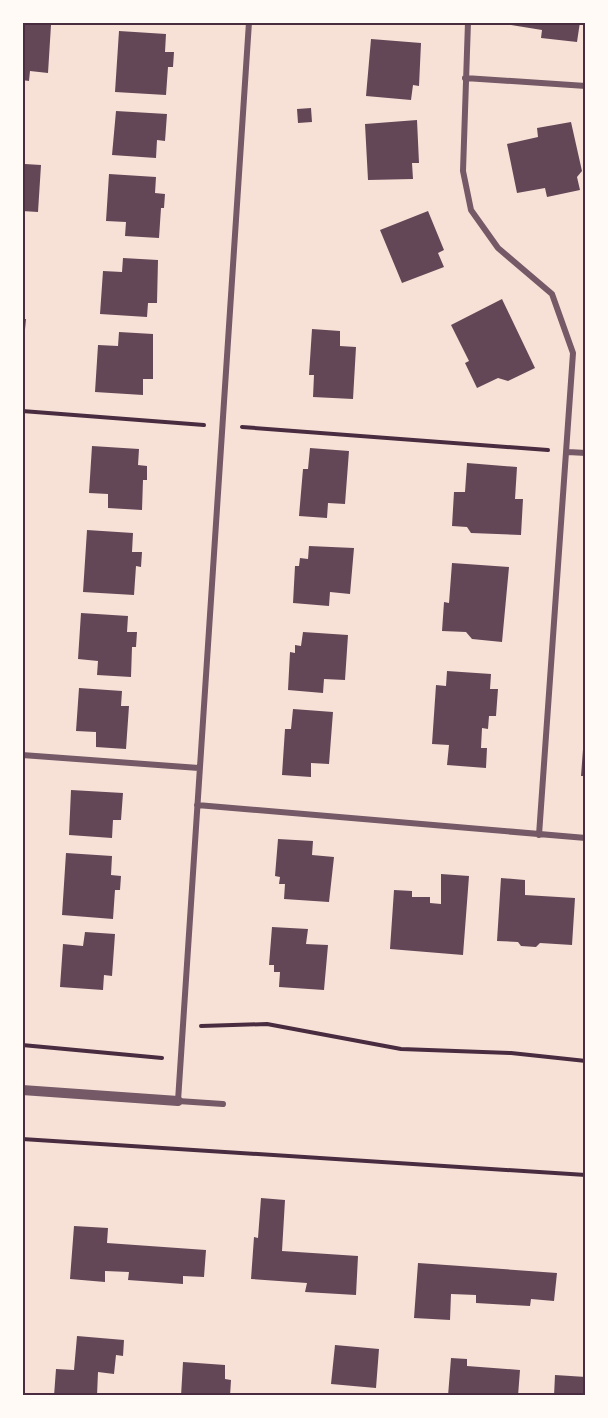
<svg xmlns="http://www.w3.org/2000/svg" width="608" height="1418" font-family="'Source Sans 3',sans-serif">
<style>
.building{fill:#644757}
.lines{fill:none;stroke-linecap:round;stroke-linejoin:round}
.path{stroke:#4a2c40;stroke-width:4}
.minor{stroke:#755966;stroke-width:6}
.tertiary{stroke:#755966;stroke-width:10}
.neatline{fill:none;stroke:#4a2c40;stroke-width:2}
</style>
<rect width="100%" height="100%" fill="#f7e1d7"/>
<!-- building -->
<path class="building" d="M511 22H580L577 42 541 38 542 30 511 25Z
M22 23 51 25 48 73 30 71 29 81 22 80Z
M119 31 166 34 165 52H174L173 67H168L166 95 115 92Z
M371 39 421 43 419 86 413 85 411 100 366 96Z
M311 108 312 122 298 123 297 109Z
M116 111 167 114 165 141 157 140 156 158 112 155Z
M417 120 419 163H412L413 179 368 180 365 124Z
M571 122 582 171 577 177 580 190 547 197 545 188 517 193 507 144 538 137 537 128Z
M22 155H25V164L41 165 38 212 22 211Z
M109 174 156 177 155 193 165 194 164 208H161L159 238 125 236 126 222 106 221Z
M428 211 444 250 438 253 444 267 402 283 380 230Z
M123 258 158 260 157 303H148L147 317 100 314 103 271 122 272Z
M502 299 535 368 508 381 498 378 477 388 465 363 469 361 451 325Z
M22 319H26L24 340H22Z
M312 329 340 331V346L356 347 353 399 313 397 314 375H309Z
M119 332 153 334V379H143V395L95 392 98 345 118 346Z
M92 446 139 449 138 465 147 466V480H143L142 510 108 508V494L89 493Z
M310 448 349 451 345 504 328 503 327 518 299 516 303 469H308Z
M467 463 517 467 515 499H523L521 535 471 533 467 527 452 526 454 492H465Z
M87 530 133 533 132 552H142L141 567 136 566 134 595 83 592Z
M309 546 354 548 350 594 330 592 329 606 293 603 295 566H299L300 558 308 559Z
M452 563 509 567 502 642 472 639 466 632 442 631 444 602 449 603Z
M81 613 128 616 127 632H137L136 647H132L131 677 97 675 98 661 78 659Z
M303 632 348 635 345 680 324 679 323 693 288 690 290 652 295 653V645L301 646Z
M447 671 491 674 490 689H498L496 716H489L488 729 482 728 481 748H487L486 768 447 765 449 745 432 744 436 685 446 686Z
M79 688 122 691 121 706H129L126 749 96 747V732L76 731Z
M293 709 333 712 329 764 311 763V777L282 775 285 729H291Z
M584 736H586V776H581Z
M71 790 123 793 121 820H113L112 838 69 835Z
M278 839 313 841 312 855 334 857 329 902 284 899 285 884H279L280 877 275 876Z
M66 853 112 856 111 875 121 876 120 890H115L113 919 62 915Z
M441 874 469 876 463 955 390 949 394 890 412 891V897H430V903L441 904Z
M501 878 525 880V895L575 898 572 945 540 943 536 947 521 946 518 942 497 941Z
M272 927 308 929 306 944 328 945 324 990 279 987 280 972H274V965H269Z
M85 932 115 934 112 976 104 975 103 990 60 987 63 944 83 946Z
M261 1198 285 1200 282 1251 358 1256 356 1295 305 1292 307 1283 251 1279 254 1237 258 1238Z
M74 1226 108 1228 107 1243 206 1250 204 1277 183 1276V1284L128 1280 129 1272 105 1271V1282L70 1279Z
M418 1263 557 1273 554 1301 531 1299 530 1306 476 1303V1295L451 1294 450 1320 414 1318Z
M77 1336 124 1340 123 1356 116 1355 114 1374 98 1372 97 1396H54L56 1369 74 1370Z
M335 1345 379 1349 376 1388 331 1384Z
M451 1358 467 1359V1366L520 1370 518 1396H448Z
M183 1362 225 1365V1379L231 1380 230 1396H181Z
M555 1375 586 1377V1396H554Z"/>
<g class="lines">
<!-- path -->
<path class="path" d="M22 411 204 425
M242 427 548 450
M201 1026 267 1024 401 1049 511 1053 586 1061
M22 1045 162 1058
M22 1139 586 1175"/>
<!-- minor -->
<path class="minor" d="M468 22 463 171 471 210 498 248 552 294 573 353 539 835
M465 78 586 86
M568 452 586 453
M22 755 199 768
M197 805 586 838
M223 1104 178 1101 249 22"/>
<!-- tertiary -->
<path class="tertiary" d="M22 1090 178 1101"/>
</g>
<!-- border -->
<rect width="608" height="1418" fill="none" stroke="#fffaf5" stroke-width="48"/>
<rect x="24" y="24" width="560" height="1370" class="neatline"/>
</svg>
